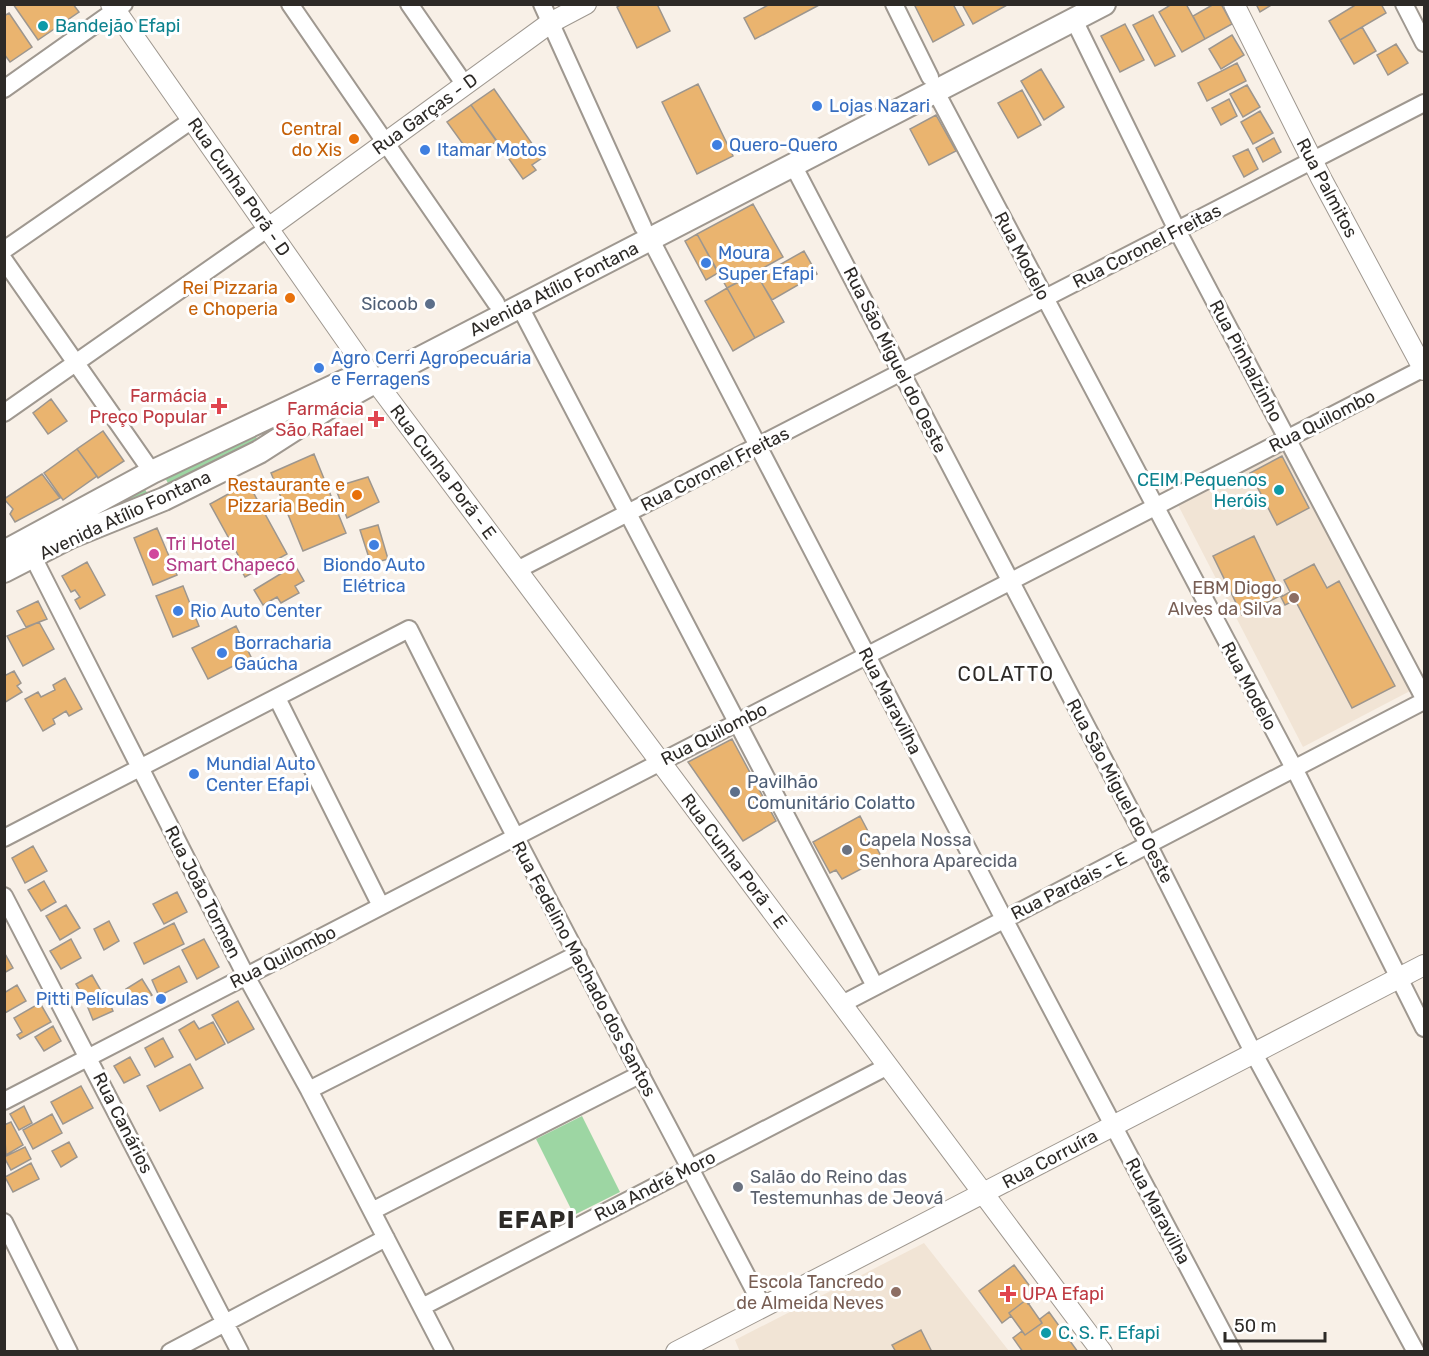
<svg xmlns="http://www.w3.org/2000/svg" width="1429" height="1356" font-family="Rubik,sans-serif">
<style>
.built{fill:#f1e4d5}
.green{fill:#9dd6a3}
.building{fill:#eab46f;stroke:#9d968e;stroke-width:1.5}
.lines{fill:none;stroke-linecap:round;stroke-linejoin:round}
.minor-casing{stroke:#9f9890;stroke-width:20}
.tertiary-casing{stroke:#9f9890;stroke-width:22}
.secondary-casing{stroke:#9f9890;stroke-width:26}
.minor{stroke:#fff;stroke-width:16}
.tertiary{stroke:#fff;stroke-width:20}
.secondary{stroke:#fff;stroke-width:22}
.culture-dot{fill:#0f9aa8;stroke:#fff;stroke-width:2}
.shop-dot{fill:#3f7fe0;stroke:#fff;stroke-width:2}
.food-dot{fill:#e8710a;stroke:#fff;stroke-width:2}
.service-dot{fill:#5c6f8a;stroke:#fff;stroke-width:2}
.health-dot{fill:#e0444e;stroke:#fff;stroke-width:2}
.hotel-dot{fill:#d1479c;stroke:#fff;stroke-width:2}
.education-dot{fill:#8d6e63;stroke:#fff;stroke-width:2}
.worship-dot{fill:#6b7280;stroke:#fff;stroke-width:2}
.labels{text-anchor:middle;stroke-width:6;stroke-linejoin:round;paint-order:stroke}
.culture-label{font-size:18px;fill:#0d838f;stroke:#fff;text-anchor:start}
.shop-label{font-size:18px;fill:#366cbe;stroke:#fff;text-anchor:start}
.street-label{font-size:18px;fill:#2d2a27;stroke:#fff}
.food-label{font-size:18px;fill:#c56008;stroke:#fff;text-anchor:end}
.service-label{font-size:18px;fill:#4e5e75;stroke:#fff;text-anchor:end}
.health-label{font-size:18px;fill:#be3a42;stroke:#fff;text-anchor:end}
.hotel-label{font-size:18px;fill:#b23c85;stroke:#fff;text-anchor:start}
.education-label{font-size:18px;fill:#785e54;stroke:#fff;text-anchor:end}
.worship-label{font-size:18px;fill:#5b616d;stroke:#fff;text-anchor:start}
.neighbourhood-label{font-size:20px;letter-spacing:1.5px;fill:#2d2a27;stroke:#fff}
.district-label{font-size:24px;font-weight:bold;letter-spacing:1.5px;fill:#2d2a27;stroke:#fff}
</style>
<rect width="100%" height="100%" fill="#f8f0e7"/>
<!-- built -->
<path class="built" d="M1285 450 1410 691 1303 747 1178 505Z
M924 1243 1009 1351 740 1352 735 1340Z"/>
<!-- green -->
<path class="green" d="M256 435 257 441 169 485 163 474Z
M144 488 150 497 78 523Z
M582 1116 620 1192 574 1215 536 1139Z"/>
<!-- building -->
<path class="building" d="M13 4H73L79 12 38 40Z
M622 4H657L670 31 637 48 617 7Z
M770 4H821L755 39 744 18Z
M914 4H953L964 25 933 42Z
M962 4H1009L973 24Z
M1172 4H1186L1205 39 1182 52 1159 12Z
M1214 4H1221L1232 24 1205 39 1193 16Z
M1256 4H1273L1260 12Z
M1357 4H1381L1386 13 1340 40 1329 21Z
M9 13 32 47 10 62 4 54V16Z
M1153 15 1175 56 1155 66 1133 25Z
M1125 24 1144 60 1120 72 1101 36Z
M1362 27 1376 51 1354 64 1340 40Z
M1232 35 1244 55 1221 69 1209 49Z
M1396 44 1408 63 1388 75 1377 55Z
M1237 63 1246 81 1207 101 1198 83Z
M1041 69 1064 107 1044 120 1021 81Z
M698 84 733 156 697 174 662 102Z
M1247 85 1260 107 1243 117 1230 94Z
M494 89 542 158 532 165 536 170 523 179 471 105Z
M1022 90 1041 125 1018 138 998 103Z
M1229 99 1237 116 1221 125 1212 108Z
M471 105 497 141 473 158 447 122Z
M1260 111 1273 133 1253 144 1241 122Z
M936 115 956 151 929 165 910 129Z
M1274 138 1281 152 1263 162 1256 148Z
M1248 149 1258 169 1244 177 1233 156Z
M753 204 783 257 727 288 697 234Z
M697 234 718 273 706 280 685 241Z
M804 251 817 274 772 300 758 277Z
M756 273 784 322 755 338 727 288Z
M727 288 755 338 733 351 705 301Z
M51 399 67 421 48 434 33 413Z
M103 431 124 461 98 478 77 449Z
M77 449 97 476 63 500 44 473Z
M314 454 346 533 303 551 271 473Z
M1282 456 1309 508 1277 525 1250 473Z
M42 474 60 498 15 522 10 514 13 509 4 499Z
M368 477 379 502 347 518 335 487Z
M248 483 287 554 245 577 234 557 238 555 210 504Z
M378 525 388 559 371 564 360 530Z
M157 528 177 575 153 585 134 538Z
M1254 536 1282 595 1242 615 1213 556Z
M87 562 105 595 80 609 75 600 80 597 75 590 71 592 62 576Z
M1314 564 1327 588 1339 581 1395 686 1352 708 1295 600 1285 605 1281 597 1290 592 1284 580Z
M295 565 304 581 295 586 299 593 281 603 277 597 263 605 254 590Z
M183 586 199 626 173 637 156 596Z
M38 601 47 619 26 627 17 611Z
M39 622 54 649 23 666 7 636Z
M236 626 251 657 208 679 192 648Z
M14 671 21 683 17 686 22 692 4 703V676Z
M65 678 82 709 69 716 66 711 53 719 55 724 43 731 25 699 38 692 41 697 55 690 53 685Z
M732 739 776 821 743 841 688 762Z
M860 816 882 858 842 879 836 870 830 873 813 842Z
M33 846 47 871 25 883 12 858Z
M44 881 56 902 41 911 28 890Z
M177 892 187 912 164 924 153 904Z
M66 905 80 928 60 940 46 916Z
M109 921 119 941 104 950 94 929Z
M174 923 184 944 144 964 134 943Z
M71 939 81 958 61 969 50 951Z
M204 939 219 967 197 979 182 950Z
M4 952 13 968 4 973Z
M179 966 187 982 159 996 152 980Z
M92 975 103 994 87 1003 76 984Z
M142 979 152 995 136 1005 126 989Z
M17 985 26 1001 5 1013 4 993Z
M108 999 113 1011 93 1020 88 1008Z
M238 1001 254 1029 228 1043 212 1015Z
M40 1003 51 1022 20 1039 17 1035 22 1032 14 1018Z
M194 1021 199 1029 213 1022 225 1044 196 1060 179 1030Z
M53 1026 61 1041 44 1051 35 1037Z
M163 1038 173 1057 155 1067 145 1048Z
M130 1057 140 1075 124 1083 114 1066Z
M190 1064 203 1088 160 1111 147 1086Z
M81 1086 93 1108 63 1124 51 1102Z
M24 1106 32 1123 19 1130 10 1114Z
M52 1114 62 1133 33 1149 23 1130Z
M11 1122 23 1145 6 1155 4 1125Z
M69 1142 77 1157 61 1167 52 1151Z
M25 1147 31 1159 11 1170 4 1157Z
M31 1163 39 1179 13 1192 5 1177Z
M1014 1265 1038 1297 1028 1304 1026 1300 1009 1313 1011 1316 1002 1323 979 1291Z
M1026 1300 1042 1323 1025 1335 1009 1313Z
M1049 1312 1078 1352H1023L1013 1338 1022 1331 1025 1335 1042 1323 1040 1319Z
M921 1330 932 1352H896L892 1345Z"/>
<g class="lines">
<defs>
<path id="minor" d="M290 4 496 303
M409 4 465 85
M542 4 643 227
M894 4 930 77
M1404 4 1424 43
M1074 20 1177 230 1424 698
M4 89 124 4
M936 92 1295 770 1424 1028
M793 165 1149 846 1253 1052 1416 1352
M651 240 1004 919 1233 1352
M4 250 192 120
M4 260 152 472
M520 307 875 986
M4 413 267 229
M33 557 246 976 309 1090 445 1352
M517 570 1424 103
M277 698 381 906
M4 838 409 629C523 857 645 1081 763 1307
M4 896 240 1352
M842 1004 1424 701
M309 1090 578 954
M4 1101 1424 368
M372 1211 641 1074
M4 1222 69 1352
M422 1307 888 1066
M170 1352 386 1238"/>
<path id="tertiary" d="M111 4 367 370 1102 1352
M1234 4 1321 178 1424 370
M267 229 550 23 586 4
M676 1352 1424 965"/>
<path id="secondary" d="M4 552 152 472 345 381
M4 571 70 537 164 499 259 452 329 407 376 381 1104 4"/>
</defs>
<!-- minor casing -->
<use href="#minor" class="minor-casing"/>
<!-- tertiary casing -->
<use href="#tertiary" class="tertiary-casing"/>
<!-- secondary casing -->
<use href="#secondary" class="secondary-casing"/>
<!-- minor -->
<use href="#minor" class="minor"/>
<!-- tertiary -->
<use href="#tertiary" class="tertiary"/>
<!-- secondary -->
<use href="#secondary" class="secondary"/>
</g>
<!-- markers -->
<g class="culture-dot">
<circle cx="43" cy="26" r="6"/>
<circle cx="1279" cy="490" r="6"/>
<circle cx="1046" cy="1333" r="6"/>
</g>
<g class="shop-dot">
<circle cx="817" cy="106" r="6"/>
<circle cx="717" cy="145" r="6"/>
<circle cx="425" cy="150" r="6"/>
<circle cx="706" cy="263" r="6"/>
<circle cx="319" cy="368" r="6"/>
<circle cx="374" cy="545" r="6"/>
<circle cx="178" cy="611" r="6"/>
<circle cx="222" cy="653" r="6"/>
<circle cx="194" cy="774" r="6"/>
<circle cx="161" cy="999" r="6"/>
</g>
<g class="food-dot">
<circle cx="354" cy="139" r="6"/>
<circle cx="290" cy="298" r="6"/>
<circle cx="357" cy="495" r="6"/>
</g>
<g class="service-dot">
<circle cx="430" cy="304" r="6"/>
<circle cx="735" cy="792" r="6"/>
</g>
<g class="health-dot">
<path d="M216 397h6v6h6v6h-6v6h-6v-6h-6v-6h6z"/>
<path d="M373 410h6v6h6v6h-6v6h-6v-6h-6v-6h6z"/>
<path d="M1005 1285h6v6h6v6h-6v6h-6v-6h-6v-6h6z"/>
</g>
<circle class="hotel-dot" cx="154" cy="554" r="6"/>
<g class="education-dot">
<circle cx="1294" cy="598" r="6"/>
<circle cx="896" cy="1292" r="6"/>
</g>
<g class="worship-dot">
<circle cx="847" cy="850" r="6"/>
<circle cx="738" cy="1187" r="6"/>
</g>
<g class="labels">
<!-- culture labels -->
<g class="culture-label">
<text x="55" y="32">Bandejão Efapi</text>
<text x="1267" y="486" text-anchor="end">CEIM Pequenos<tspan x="1267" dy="21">Heróis</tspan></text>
<text x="1058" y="1339">C. S. F. Efapi</text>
</g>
<!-- shop labels -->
<g class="shop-label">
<text x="829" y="112">Lojas Nazari</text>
<text x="729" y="151">Quero-Quero</text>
<text x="437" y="156">Itamar Motos</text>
<text x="718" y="259">Moura<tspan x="718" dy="21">Super Efapi</tspan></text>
<text x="331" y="364">Agro Cerri Agropecuária<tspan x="331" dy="21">e Ferragens</tspan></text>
<text x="374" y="571" text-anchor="middle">Biondo Auto<tspan x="374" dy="21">Elétrica</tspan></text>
<text x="190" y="617">Rio Auto Center</text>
<text x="234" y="649">Borracharia<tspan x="234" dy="21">Gaúcha</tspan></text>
<text x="206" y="770">Mundial Auto<tspan x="206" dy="21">Center Efapi</tspan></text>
<text x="149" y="1005" text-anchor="end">Pitti Películas</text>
</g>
<!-- street labels -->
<g class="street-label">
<text transform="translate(425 114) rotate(-36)" y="6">Rua Garças - D</text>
<text transform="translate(239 187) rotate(55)" y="6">Rua Cunha Porã - D</text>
<text transform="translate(1327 188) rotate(62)" y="6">Rua Palmitos</text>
<text transform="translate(1147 246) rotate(-27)" y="6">Rua Coronel Freitas</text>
<text transform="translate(1022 256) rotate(62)" y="6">Rua Modelo</text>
<text transform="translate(554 289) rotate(-27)" y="6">Avenida Atílio Fontana</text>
<text transform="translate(895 360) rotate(63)" y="6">Rua São Miguel do Oeste</text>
<text transform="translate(1246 361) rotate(62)" y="6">Rua Pinhalzinho</text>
<text transform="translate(1322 421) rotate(-27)" y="6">Rua Quilombo</text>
<text transform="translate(715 469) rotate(-27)" y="6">Rua Coronel Freitas</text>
<text transform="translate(443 472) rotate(53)" y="6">Rua Cunha Porã - E</text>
<text transform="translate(125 515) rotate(-25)" y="6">Avenida Atílio Fontana</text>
<text transform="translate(1249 686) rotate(62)" y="6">Rua Modelo</text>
<text transform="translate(890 701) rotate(63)" y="6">Rua Maravilha</text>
<text transform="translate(714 734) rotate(-27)" y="6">Rua Quilombo</text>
<text transform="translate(1120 791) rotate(62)" y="6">Rua São Miguel do Oeste</text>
<text transform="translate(734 861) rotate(53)" y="6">Rua Cunha Porã - E</text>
<text transform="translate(1069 886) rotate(-27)" y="6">Rua Pardais - E</text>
<text transform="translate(203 892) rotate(63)" y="6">Rua João Tormen</text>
<text transform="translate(283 957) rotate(-27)" y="6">Rua Quilombo</text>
<text transform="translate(584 969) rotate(62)" y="6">Rua Fedelino Machado dos Santos</text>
<text transform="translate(123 1123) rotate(63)" y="6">Rua Canários</text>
<text transform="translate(1050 1159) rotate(-28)" y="6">Rua Corruíra</text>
<text transform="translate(655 1186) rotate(-27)" y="6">Rua André Moro</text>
<text transform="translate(1158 1211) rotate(62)" y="6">Rua Maravilha</text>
</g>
<!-- food labels -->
<g class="food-label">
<text x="342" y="135">Central<tspan x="342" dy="21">do Xis</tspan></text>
<text x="278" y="294">Rei Pizzaria<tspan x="278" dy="21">e Choperia</tspan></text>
<text x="345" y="491">Restaurante e<tspan x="345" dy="21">Pizzaria Bedin</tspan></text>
</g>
<!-- service labels -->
<g class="service-label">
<text x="418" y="310">Sicoob</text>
<text x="747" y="788" text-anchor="start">Pavilhão<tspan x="747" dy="21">Comunitário Colatto</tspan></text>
</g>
<!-- health labels -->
<g class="health-label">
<text x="207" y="402">Farmácia<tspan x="207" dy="21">Preço Popular</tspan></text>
<text x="364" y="415">Farmácia<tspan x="364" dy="21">São Rafael</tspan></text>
<text x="1022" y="1300" text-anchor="start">UPA Efapi</text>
</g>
<!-- hotel labels -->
<g class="hotel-label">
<text x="166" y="550">Tri Hotel<tspan x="166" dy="21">Smart Chapecó</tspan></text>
</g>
<!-- education labels -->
<g class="education-label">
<text x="1282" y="594">EBM Diogo<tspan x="1282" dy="21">Alves da Silva</tspan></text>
<text x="884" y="1288">Escola Tancredo<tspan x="884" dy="21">de Almeida Neves</tspan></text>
</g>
<!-- worship labels -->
<g class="worship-label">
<text x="859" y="846">Capela Nossa<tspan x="859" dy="21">Senhora Aparecida</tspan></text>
<text x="750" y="1183">Salão do Reino das<tspan x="750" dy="21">Testemunhas de Jeová</tspan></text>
</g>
<!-- neighbourhood labels -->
<g class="neighbourhood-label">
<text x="1006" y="681">COLATTO</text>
</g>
<!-- district labels -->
<g class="district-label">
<text x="537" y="1228">EFAPI</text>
</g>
</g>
<!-- border -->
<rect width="1429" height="1356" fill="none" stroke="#2d2a27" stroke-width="12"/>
<!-- scale -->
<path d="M1225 1332v9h100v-9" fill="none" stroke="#2d2a27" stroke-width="3"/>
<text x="1234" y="1332" font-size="18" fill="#2d2a27" stroke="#ffffff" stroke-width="4.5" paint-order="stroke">50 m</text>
</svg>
